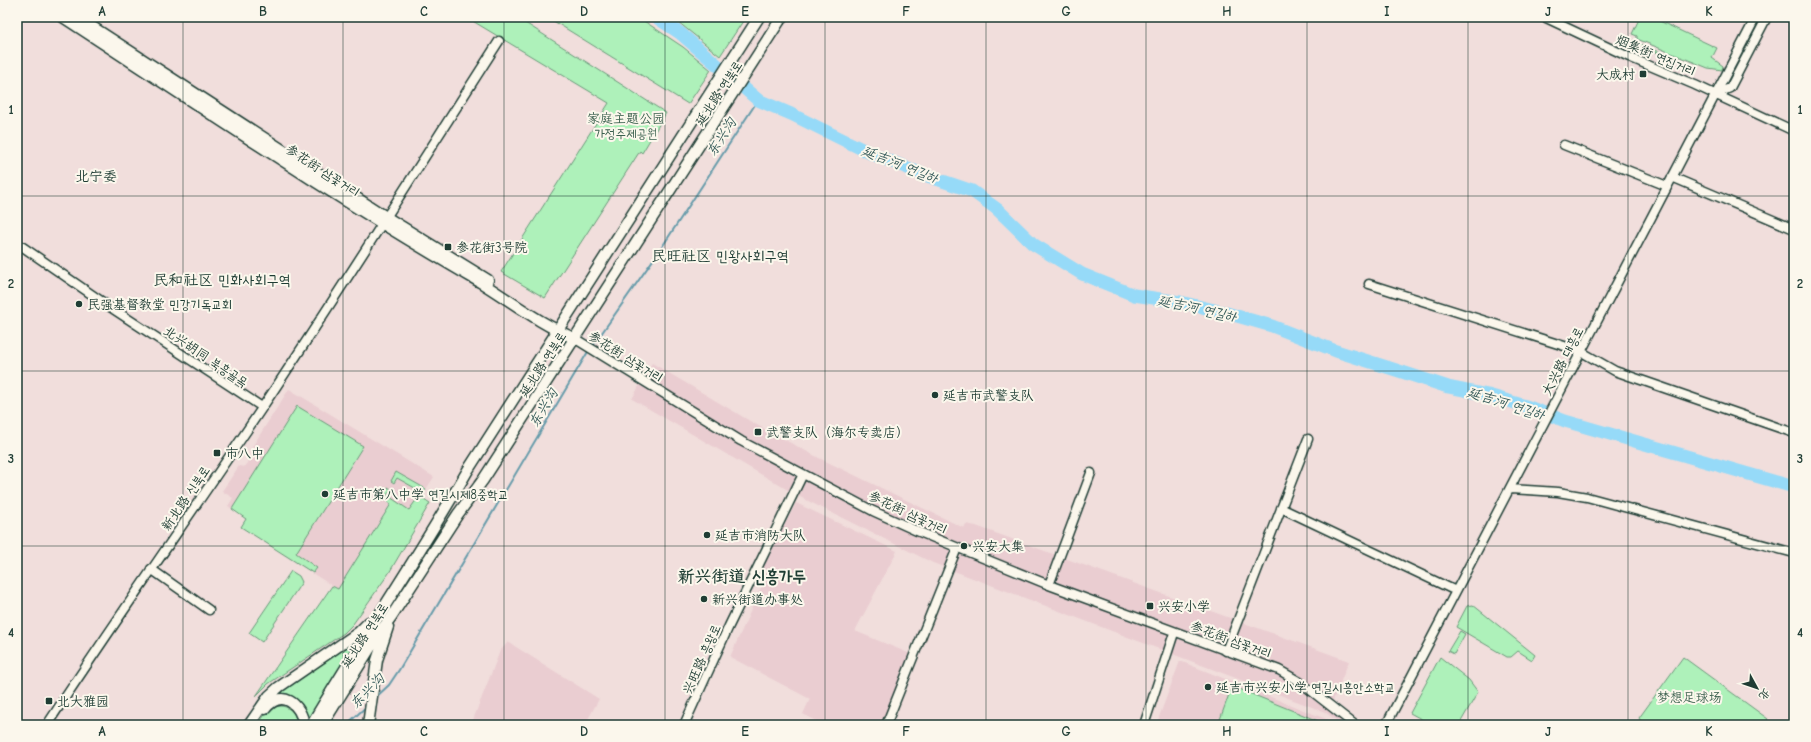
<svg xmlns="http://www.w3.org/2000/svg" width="1811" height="742" font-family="'Comic Neue','LXGW WenKai TC','Poor Story',sans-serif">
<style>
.built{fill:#eacdd1}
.green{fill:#aef1ba;stroke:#669777}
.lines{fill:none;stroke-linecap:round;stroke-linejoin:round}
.stream{stroke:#669baa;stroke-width:2}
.river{stroke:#96daf8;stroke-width:13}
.minor-casing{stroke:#1f3d34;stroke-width:11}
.major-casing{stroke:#1f3d34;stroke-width:13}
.minor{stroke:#fbf7ec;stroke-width:8}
.major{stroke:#fbf7ec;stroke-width:10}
.grid{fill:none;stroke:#1f3d34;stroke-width:1;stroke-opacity:0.55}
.poi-dot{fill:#1f3d34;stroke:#fbf7ec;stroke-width:1.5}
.labels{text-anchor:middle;stroke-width:4;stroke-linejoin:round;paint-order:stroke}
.street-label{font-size:13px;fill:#1f3d34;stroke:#fbf7ec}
.poi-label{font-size:13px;fill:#1f3d34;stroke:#fbf7ec;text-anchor:start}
.park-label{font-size:13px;fill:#3c614f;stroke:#fbf7ec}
.water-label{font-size:14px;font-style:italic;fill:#375c5b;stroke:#fbf7ec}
.neighbourhood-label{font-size:14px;fill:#1f3d34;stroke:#fbf7ec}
.quarter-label{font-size:15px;fill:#1f3d34;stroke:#fbf7ec}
.district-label{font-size:17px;font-weight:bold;fill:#1f3d34;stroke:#fbf7ec}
.neatline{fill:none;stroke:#1f3d34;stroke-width:1.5}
.grid-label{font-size:13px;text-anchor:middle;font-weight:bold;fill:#1f3d34}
</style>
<rect width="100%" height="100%" fill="#f1dedc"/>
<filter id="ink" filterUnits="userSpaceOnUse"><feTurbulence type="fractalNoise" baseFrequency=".025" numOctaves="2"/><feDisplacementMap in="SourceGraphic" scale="8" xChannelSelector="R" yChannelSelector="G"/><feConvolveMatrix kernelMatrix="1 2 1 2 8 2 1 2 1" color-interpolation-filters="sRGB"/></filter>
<g filter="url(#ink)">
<!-- built -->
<path class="built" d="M652 363 755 424 819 458 964 528 966 524 976 526 1349 661 1332 703 1359 725H1342L1325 712 933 563 800 497 632 399Z
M289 389 434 477 354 600 241 527 246 519 228 506 233 498 222 491 239 466 244 467 256 450 252 447Z
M796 503 897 551 855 631 913 655 882 725H823L803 714 810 699 730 657 762 585 756 581Z
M508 642 599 699 587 721 595 725H471L500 651Z
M1180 661 1331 721 1329 725H1156Z"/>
<!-- green -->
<path class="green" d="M466 17H516L666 113 642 153 640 151 545 298 501 272 609 103Z
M547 17H638L683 47 711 70 688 104Z
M672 17H743L745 18 720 56Z
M1640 17H1651L1717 48 1712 58 1723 66 1722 70 1708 68 1637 39V36L1632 34Z
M1621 34 1633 41 1697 67 1619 39Z
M297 406 363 446 296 553 317 568 313 573 241 527 246 519 232 509Z
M396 472 426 489 421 497 430 503 389 573 353 624 344 633 268 684 256 696 332 586 338 589 391 504 382 497 388 487 391 489 387 495 409 510 422 492 397 478 394 483 391 481Z
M291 571 299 576 302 582 262 642 249 633Z
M1473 605 1535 655 1532 660 1518 651 1511 657H1507L1456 627 1467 606Z
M1460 631 1465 634 1454 654 1448 651Z
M356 641 307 721C306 705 298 698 282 695V692Z
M1440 657 1469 680 1478 692 1459 725H1432L1410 713Z
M1683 657 1768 719 1764 725H1643L1639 718Z
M1232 686 1323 723 1329 725H1218Z
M282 706C292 708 296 715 297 725H258C264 715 270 706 282 706Z"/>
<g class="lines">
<!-- stream -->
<path class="stream" d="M592 347 662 247 758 100
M375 698 389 685 399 670 589 350
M346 725 367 706"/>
<!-- river -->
<path class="river" d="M656 17 680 33 758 100 791 114 870 153 925 175 972 191 997 209 1033 244 1082 274 1134 295 1180 302 1223 312 1272 326 1336 351 1396 370 1448 387 1488 395 1529 407 1565 421 1794 487"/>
<defs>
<path id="minor" d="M1544 17 1629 57 1695 85 1794 131
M1716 94 1730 88 1767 17
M1564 145 1667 186
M1672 177 1794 229
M17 243 107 305 262 407
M1369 284 1580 351 1615 371 1794 433
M574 338 741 441 873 511 917 531 1049 585 1279 670 1300 682 1355 725
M1510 489 1558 492 1587 497 1794 553
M1281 508 1456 591
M151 569 209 610
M1049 585 1091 473
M1226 651 1308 439
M47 725C117 618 191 514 262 408 343 287 420 164 499 41
M684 725 729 626 803 474
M886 725 957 548
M1144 725 1174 633
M1386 725 1756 17"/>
<path id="major" d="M63 17C201 107 338 200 480 282 511 301 540 324 574 338
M77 17 386 217 488 280
M265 709C282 688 301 704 304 725
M249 725 269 696 279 687 359 632 369 622
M311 725C362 639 418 557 468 470L759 17
M322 725 382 629 391 617 458 514 483 480 782 17
M368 725 377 660 388 627"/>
</defs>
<!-- minor casing -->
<use href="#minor" class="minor-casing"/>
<!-- major casing -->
<use href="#major" class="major-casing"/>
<!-- minor -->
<use href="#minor" class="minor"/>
<!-- major -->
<use href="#major" class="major"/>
</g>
</g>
<!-- grid -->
<path class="grid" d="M183 17V725M343 17V725M504 17V725M665 17V725M825 17V725M986 17V725M1146 17V725M1307 17V725M1468 17V725M1628 17V725M17 196H1794M17 371H1794M17 546H1794"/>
<!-- markers -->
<g class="poi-dot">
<rect x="1639" y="70" width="8" height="8" rx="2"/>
<rect x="444" y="243" width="8" height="8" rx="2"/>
<circle cx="79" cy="304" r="4"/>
<circle cx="935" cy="395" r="4"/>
<rect x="754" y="428" width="8" height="8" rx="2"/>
<rect x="213" y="449" width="8" height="8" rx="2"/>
<circle cx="325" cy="494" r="4"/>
<circle cx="707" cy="535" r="4"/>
<circle cx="964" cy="546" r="4"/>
<circle cx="704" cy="599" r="4"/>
<rect x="1146" y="602" width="8" height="8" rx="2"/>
<circle cx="1208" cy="687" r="4"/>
<rect x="45" y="697" width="8" height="8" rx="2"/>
</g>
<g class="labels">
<!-- street labels -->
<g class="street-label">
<text transform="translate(1656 55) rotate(23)" y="5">烟集街 연집거리</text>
<text transform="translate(718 93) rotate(-57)" y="5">延北路 연북로</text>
<text transform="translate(323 170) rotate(33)" y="5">参花街 삼꽃거리</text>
<text transform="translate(206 356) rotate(34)" y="5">北兴胡同 북흥골목</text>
<text transform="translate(626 356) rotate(32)" y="5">参花街 삼꽃거리</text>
<text transform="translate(1562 361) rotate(-63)" y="5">大兴路 대흥로</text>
<text transform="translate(542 364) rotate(-57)" y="5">延北路 연북로</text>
<text transform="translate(185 498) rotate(-56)" y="5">新北路 신북로</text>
<text transform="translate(908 512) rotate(25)" y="5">参花街 삼꽃거리</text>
<text transform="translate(364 635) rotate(-57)" y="5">延北路 연북로</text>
<text transform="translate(1231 639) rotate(20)" y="5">参花街 삼꽃거리</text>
<text transform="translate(701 659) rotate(-66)" y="5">兴旺路 흥왕로</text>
</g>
<!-- poi labels -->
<g class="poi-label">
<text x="1635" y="79" text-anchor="end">大成村</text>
<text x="456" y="252">参花街3号院</text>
<text x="87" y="309">民强基督教堂 민강기독교회</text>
<text x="943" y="400">延吉市武警支队</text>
<text x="766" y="437">武警支队（海尔专卖店）</text>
<text x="225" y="458">市八中</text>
<text x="333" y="499">延吉市第八中学 연길시제8중학교</text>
<text x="715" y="540">延吉市消防大队</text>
<text x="972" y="551">兴安大集</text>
<text x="712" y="604">新兴街道办事处</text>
<text x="1158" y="611">兴安小学</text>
<text x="1216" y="692">延吉市兴安小学 연길시흥안소학교</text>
<text x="57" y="706">北大雅园</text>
</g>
<!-- park labels -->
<g class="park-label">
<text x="626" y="123">家庭主题公园<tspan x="626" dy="15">가정주제공원</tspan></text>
<text x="1689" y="702">梦想足球场</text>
</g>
<!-- water labels -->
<g class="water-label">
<text transform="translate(721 137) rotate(-57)" y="5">东兴沟</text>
<text transform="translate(900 164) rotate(21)" y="5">延吉河 연길하</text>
<text transform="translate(1197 308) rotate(12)" y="5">延吉河 연길하</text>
<text transform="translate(1506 403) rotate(17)" y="5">延吉河 연길하</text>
<text transform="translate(543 408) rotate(-59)" y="5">东兴沟</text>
<text transform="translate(367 691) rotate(-45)" y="5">东兴沟</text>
</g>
<!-- neighbourhood labels -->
<g class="neighbourhood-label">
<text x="96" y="181">北宁委</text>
</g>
<!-- quarter labels -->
<g class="quarter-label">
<text x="720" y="261">民旺社区 민왕사회구역</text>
<text x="222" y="285">民和社区 민화사회구역</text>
</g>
<!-- district labels -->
<g class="district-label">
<text x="742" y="582">新兴街道 신흥가두</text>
</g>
</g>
<!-- margin -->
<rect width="1811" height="742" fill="none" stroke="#fbf7ec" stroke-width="44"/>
<!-- north arrow -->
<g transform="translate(1757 688) rotate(130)" stroke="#fbf7ec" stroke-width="3" paint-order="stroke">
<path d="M0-3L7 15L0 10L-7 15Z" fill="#1f3d34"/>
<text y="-6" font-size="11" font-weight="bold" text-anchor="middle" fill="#1f3d34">北</text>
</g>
<rect x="22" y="22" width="1767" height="698" class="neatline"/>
<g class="grid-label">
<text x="102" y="16">A</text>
<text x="263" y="16">B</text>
<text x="424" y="16">C</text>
<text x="584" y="16">D</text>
<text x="745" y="16">E</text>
<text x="906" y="16">F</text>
<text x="1066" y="16">G</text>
<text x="1227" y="16">H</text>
<text x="1387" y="16">I</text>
<text x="1548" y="16">J</text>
<text x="1709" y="16">K</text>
<text x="11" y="114">1</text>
<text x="1800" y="114">1</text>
<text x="11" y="288">2</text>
<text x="1800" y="288">2</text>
<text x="11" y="463">3</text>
<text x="1800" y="463">3</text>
<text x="11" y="637">4</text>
<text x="1800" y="637">4</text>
<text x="102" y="736">A</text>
<text x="263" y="736">B</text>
<text x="424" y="736">C</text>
<text x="584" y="736">D</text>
<text x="745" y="736">E</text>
<text x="906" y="736">F</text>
<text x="1066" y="736">G</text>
<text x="1227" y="736">H</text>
<text x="1387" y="736">I</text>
<text x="1548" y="736">J</text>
<text x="1709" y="736">K</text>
</g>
</svg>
